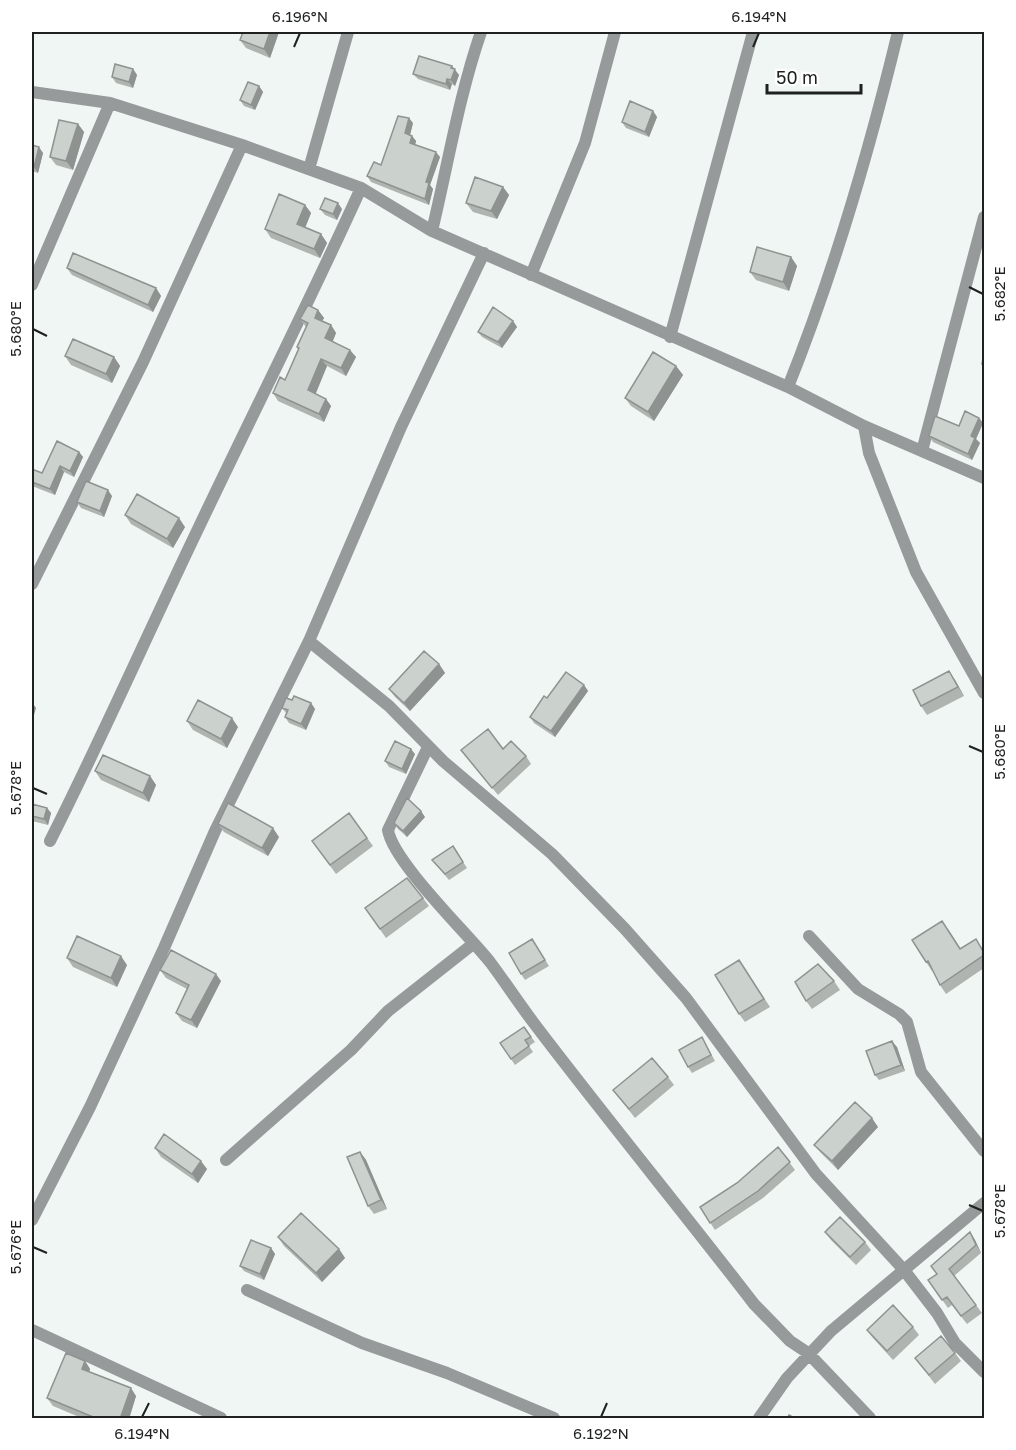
<svg xmlns="http://www.w3.org/2000/svg" width="1016" height="1450" font-family="'Golos Text',sans-serif">
<style>
.lines{fill:none;stroke-linecap:round;stroke-linejoin:round}
.street{stroke:#979a9a;stroke-width:12}
.wall{fill:#afb4b0}
.shaded-wall{fill:#8e9290}
.building{fill:#cbd1cd;stroke:#8e9290;stroke-width:1.5}
.ticks{fill:none;stroke:#1e2120;stroke-width:2}
.neatline{fill:none;stroke:#1e2120;stroke-width:2}
.ticks-label{font-size:15px;text-anchor:middle;fill:#1e2120}
</style>
<rect width="100%" height="100%" fill="#eff6f4"/>
<g class="lines">
<!-- street -->
<path class="street" d="M32 92 110 103 242 145 361 188 432 231 788 387 864 426 984 478
M309 169 348 32
M432 231C448 164 459 96 481 32
M531 275 585 143 615 32
M32 285 110 103
M670 337 753 32
M788 387C834 272 869 152 898 32
M864 426 869 453 916 572 984 693
M922 451 984 217
M32 584 143 362 242 145
M309 641 389 706 443 761 552 854 625 929 686 998 816 1174 904 1270 937 1313 955 1343 984 1372
M428 747 388 830C393 862 468 934 490 962 505 982 518 1002 533 1022 605 1117 681 1209 754 1304L790 1341 808 1353 870 1418
M50 841C102 738 148 633 198 529 252 415 309 303 361 188
M809 936 858 989 899 1014 907 1022 921 1072 984 1151
M226 1160 351 1050 388 1011 473 944
M32 1220 90 1107 164 948 215 831 309 641 401 427 484 253
M247 1290 362 1343 447 1373 554 1418
M32 1330 221 1418
M759 1418 787 1378 831 1331 984 1203"/>
</g>
<!-- wall -->
<path class="wall" d="M243 32H279L270 58 246 48 240 40Z
M452 66 459 75 455 86 452 84 450 90 418 79 413 74Z
M133 69 137 75 133 88 116 83 112 77Z
M259 86 263 92 255 110 244 106 240 100Z
M653 111 657 117 649 137 626 128 622 122Z
M413 123 410 135 412 136 416 141 415 145 440 157 430 185 433 189 429 205 371 182 367 176 381 165Z
M78 124 84 132 73 170 56 165 50 157Z
M32 145 43 153 38 173 32 171Z
M503 187 509 195 497 219 473 212 466 203Z
M305 205 311 213 305 228 321 234 327 243 320 258 271 238 265 229Z
M320 209H342L337 220 325 215Z
M791 257 797 266 789 291 756 280 750 272Z
M67 268 156 288 161 296 153 312 72 275Z
M318 310 324 318 322 321 331 325 336 333 333 341 356 357 346 376 327 366 315 394 326 399 331 406 324 422 278 401 273 393 285 380 298 350 297 347 306 327 300 319Z
M513 321 517 327 502 348 482 337 478 332Z
M65 356 114 357 120 366 112 383 71 365Z
M676 366 683 375 654 421 631 406 625 398Z
M979 418 983 423 976 439 980 443 972 460 933 442 929 436 959 426Z
M79 452 83 457 74 477 64 472 55 495 32 486V469L42 473Z
M112 496 104 517 81 508 77 502Z
M125 515 185 527 173 548 131 524Z
M439 664 445 673 410 711 395 697 389 689Z
M955 680 964 696 927 715 921 706Z
M584 685 588 691 555 737 534 723 530 717 547 698Z
M292 700 311 703 315 709 306 730 289 723 285 717 286 713 282 708Z
M187 721 238 727 227 748 193 730Z
M503 749 526 756 531 764 498 795 461 750Z
M415 754 406 774 389 767 385 761Z
M95 771 150 776 156 785 149 802 101 780Z
M32 804 47 808 51 813 48 825 32 821Z
M349 813 373 846 336 874 312 841Z
M425 817 407 837 398 829 394 823Z
M218 824 279 837 268 856 224 832Z
M453 846 467 868 449 880 432 860Z
M423 898 429 906 386 938 365 908Z
M948 929 961 949 984 951V968L946 994 940 985 933 970 932 971 926 962Z
M532 939 549 966 525 980 521 974Z
M67 958 127 965 117 987 73 967Z
M739 960 770 1007 745 1022 739 1014Z
M160 970 221 981 197 1028 182 1021 176 1013 187 989 166 978Z
M834 981 840 990 812 1009 806 1001Z
M524 1027 535 1042 529 1046 533 1052 515 1065 500 1043Z
M702 1037 715 1061 692 1073 688 1067Z
M897 1047 905 1071 879 1080 875 1075Z
M668 1077 674 1085 635 1118 613 1090Z
M878 1127 838 1170 821 1153 814 1145Z
M778 1147 795 1170 763 1198 715 1230 700 1207 737 1183Z
M155 1148 207 1169 198 1183 161 1157Z
M360 1152 366 1160 387 1209 374 1214 368 1206Z
M825 1232 865 1242 871 1250 856 1265 831 1240Z
M970 1232 975 1240 981 1253 954 1276 982 1313 967 1324 952 1305 948 1308 928 1280 937 1274Z
M278 1237 339 1249 345 1258 322 1282 284 1246Z
M271 1248 275 1254 264 1280 244 1271 240 1266Z
M913 1327 919 1335 893 1360 873 1338 867 1330Z
M955 1353 961 1361 935 1384 915 1358Z
M85 1361 90 1369 89 1372 136 1396 129 1419H84L53 1406 47 1398Z"/>
<!-- shaded-wall -->
<path class="shaded-wall" d="M270 32H279L270 58 264 49Z
M452 66 459 75 455 86 451 80Z
M133 69 137 75 133 88 129 82Z
M447 79 452 84 450 90 446 84Z
M259 86 263 92 255 110 251 105Z
M653 111 657 117 649 137 645 132Z
M409 118 413 123 409 139 405 133Z
M78 124 84 132 73 170 66 161Z
M412 136 416 141 414 149 410 143Z
M39 147 43 153 38 173 34 167Z
M436 152 440 157 430 185 433 189 429 205 425 199 426 182Z
M503 187 509 195 497 219 491 211Z
M338 203 342 209 337 220 333 214Z
M305 205 311 213 303 233 297 224Z
M321 234 327 243 320 258 314 249Z
M791 257 797 266 789 291 783 282Z
M156 288 161 296 153 312 148 305Z
M318 310 324 318 320 325 315 318Z
M513 321 517 327 502 348 498 342Z
M331 325 336 333 331 345 325 338Z
M350 350 356 357 346 376 341 368Z
M114 357 120 366 112 383 106 374Z
M321 359 327 366 314 398 308 390Z
M676 366 683 375 654 421 648 412Z
M326 399 331 406 324 422 319 414Z
M979 418 983 423 976 439 980 443 972 460 968 454 971 436Z
M79 452 83 457 74 477 70 471Z
M60 466 64 472 55 495 50 489Z
M108 490 112 496 104 517 100 511Z
M179 518 185 527 173 548 167 539Z
M439 664 445 673 410 711 404 703Z
M949 671 955 680 964 696 958 687Z
M584 685 588 691 555 737 551 731Z
M32 702 36 708 32 722Z
M311 703 315 709 306 730 301 724Z
M232 718 238 727 227 748 221 739Z
M411 749 415 754 406 774 402 769Z
M150 776 156 785 149 802 143 793Z
M47 808 51 813 48 825 44 819Z
M421 811 425 817 407 837 403 831Z
M273 828 279 837 268 856 262 848Z
M121 956 127 965 117 987 111 978Z
M216 974 221 981 197 1028 191 1020Z
M892 1041 897 1047 905 1071 901 1065Z
M872 1118 878 1127 838 1170 832 1161Z
M360 1152 366 1160 387 1209 381 1200Z
M201 1161 207 1169 198 1183 192 1174Z
M970 1232 975 1240 981 1253 976 1245Z
M271 1248 275 1254 264 1280 260 1274Z
M339 1249 345 1258 322 1282 316 1273Z
M85 1361 90 1369 87 1377 82 1369Z
M131 1388 136 1396 129 1419H120Z"/>
<!-- building -->
<path class="building" d="M243 32H270L264 49 240 40Z
M419 56 452 66 451 68 455 69 451 80 447 79 446 84 413 74Z
M115 64 133 69 129 82 112 77Z
M248 82 259 86 251 105 240 100Z
M630 101 653 111 645 132 622 122Z
M398 116 409 118 405 133 412 136 410 143 436 152 426 182 429 183 425 199 367 176 374 162 381 165Z
M59 120 78 124 66 161 50 157Z
M32 145 39 147 34 167 32 166Z
M475 177 503 187 491 211 466 203Z
M279 194 305 205 297 224 321 234 314 249 265 229Z
M325 198 338 203 333 214 320 209Z
M757 247 791 257 783 282 750 272Z
M73 253 156 288 148 305 67 268Z
M308 305 318 310 315 318 331 325 325 338 350 350 341 368 321 359 308 390 326 399 319 414 273 393 280 377 285 380 299 348 297 347 308 323 300 319Z
M493 307 513 321 498 342 478 332Z
M73 339 114 357 106 374 65 356Z
M653 352 676 366 648 412 625 398Z
M984 353V364H982Z
M965 411 979 418 971 436 975 438 968 454 929 436 935 416 959 426Z
M57 441 79 452 70 471 60 466 50 489 32 482V469L42 473Z
M86 481 108 490 100 511 77 502Z
M137 494 179 518 167 539 125 515Z
M424 651 439 664 404 703 389 689Z
M949 671 958 687 921 706 913 690Z
M566 672 584 685 551 731 530 717 544 696 547 698Z
M294 696 311 703 301 724 285 717 288 710 282 708 286 698 292 700Z
M198 700 232 718 221 739 187 721Z
M488 729 503 749 511 741 526 756 492 788 461 750Z
M395 741 411 749 402 769 385 761Z
M103 755 150 776 143 793 95 771Z
M407 798 421 811 403 831 394 823Z
M228 803 273 828 262 848 218 824Z
M32 804 47 808 44 819 32 816Z
M349 813 367 838 330 865 312 841Z
M453 846 463 862 445 874 432 860Z
M407 878 423 898 380 929 365 908Z
M942 921 960 949 976 939 984 953V955L940 985 928 961 926 962 912 940Z
M77 936 121 956 111 978 67 958Z
M532 939 545 960 521 974 509 953Z
M171 950 216 974 191 1020 176 1013 189 985 160 970Z
M739 960 764 999 739 1014 715 975Z
M818 964 834 981 806 1001 795 982Z
M524 1027 531 1037 525 1040 529 1046 511 1059 500 1043Z
M702 1037 711 1055 688 1067 679 1050Z
M892 1041 901 1065 875 1075 866 1051Z
M652 1058 668 1077 629 1109 613 1090Z
M855 1102 872 1118 832 1161 814 1145Z
M164 1134 201 1161 192 1174 155 1148Z
M778 1147 790 1162 758 1191 710 1223 700 1207 737 1183Z
M360 1152 381 1200 368 1206 347 1157Z
M301 1213 339 1249 316 1273 278 1237Z
M840 1217 865 1242 850 1257 825 1232Z
M970 1232 976 1245 949 1269 976 1305 961 1316 947 1297 942 1300 928 1280 937 1274 931 1266Z
M251 1240 271 1248 260 1274 240 1266Z
M893 1305 913 1327 887 1351 867 1330Z
M941 1336 955 1353 929 1375 915 1358Z
M66 1353 85 1361 82 1369 131 1388 120 1419H98L47 1398Z
M789 1415 796 1419H787Z"/>
<!-- ticks -->
<path class="ticks" d="M294 47 300 33M753 47 759 33M969 287 983 294M33 329 47 336M969 746 983 752M33 788 47 794M969 1205 983 1211M33 1247 47 1253M142 1417 149 1403M601 1417 607 1403"/>
<!-- border -->
<rect width="1016" height="1450" fill="none" stroke="#ffffff" stroke-width="66"/>
<!-- scale -->
<path d="M767 84v9h94v-9" fill="none" stroke="#1e2120" stroke-width="3"/>
<text x="776" y="84" font-size="18" fill="#1e2120" stroke="#ffffff" stroke-width="4.5" paint-order="stroke">50 m</text>
<rect x="33" y="33" width="950" height="1384" class="neatline"/>
<g class="ticks-label">
<text x="300" y="22">6.196°N</text>
<text x="759" y="22">6.194°N</text>
<text transform="translate(1000 294) rotate(-90)" y="5">5.682°E</text>
<text transform="translate(16 329) rotate(-90)" y="5">5.680°E</text>
<text transform="translate(1000 752) rotate(-90)" y="5">5.680°E</text>
<text transform="translate(16 788) rotate(-90)" y="5">5.678°E</text>
<text transform="translate(1000 1211) rotate(-90)" y="5">5.678°E</text>
<text transform="translate(16 1247) rotate(-90)" y="5">5.676°E</text>
<text x="142" y="1439">6.194°N</text>
<text x="601" y="1439">6.192°N</text>
</g>
</svg>
